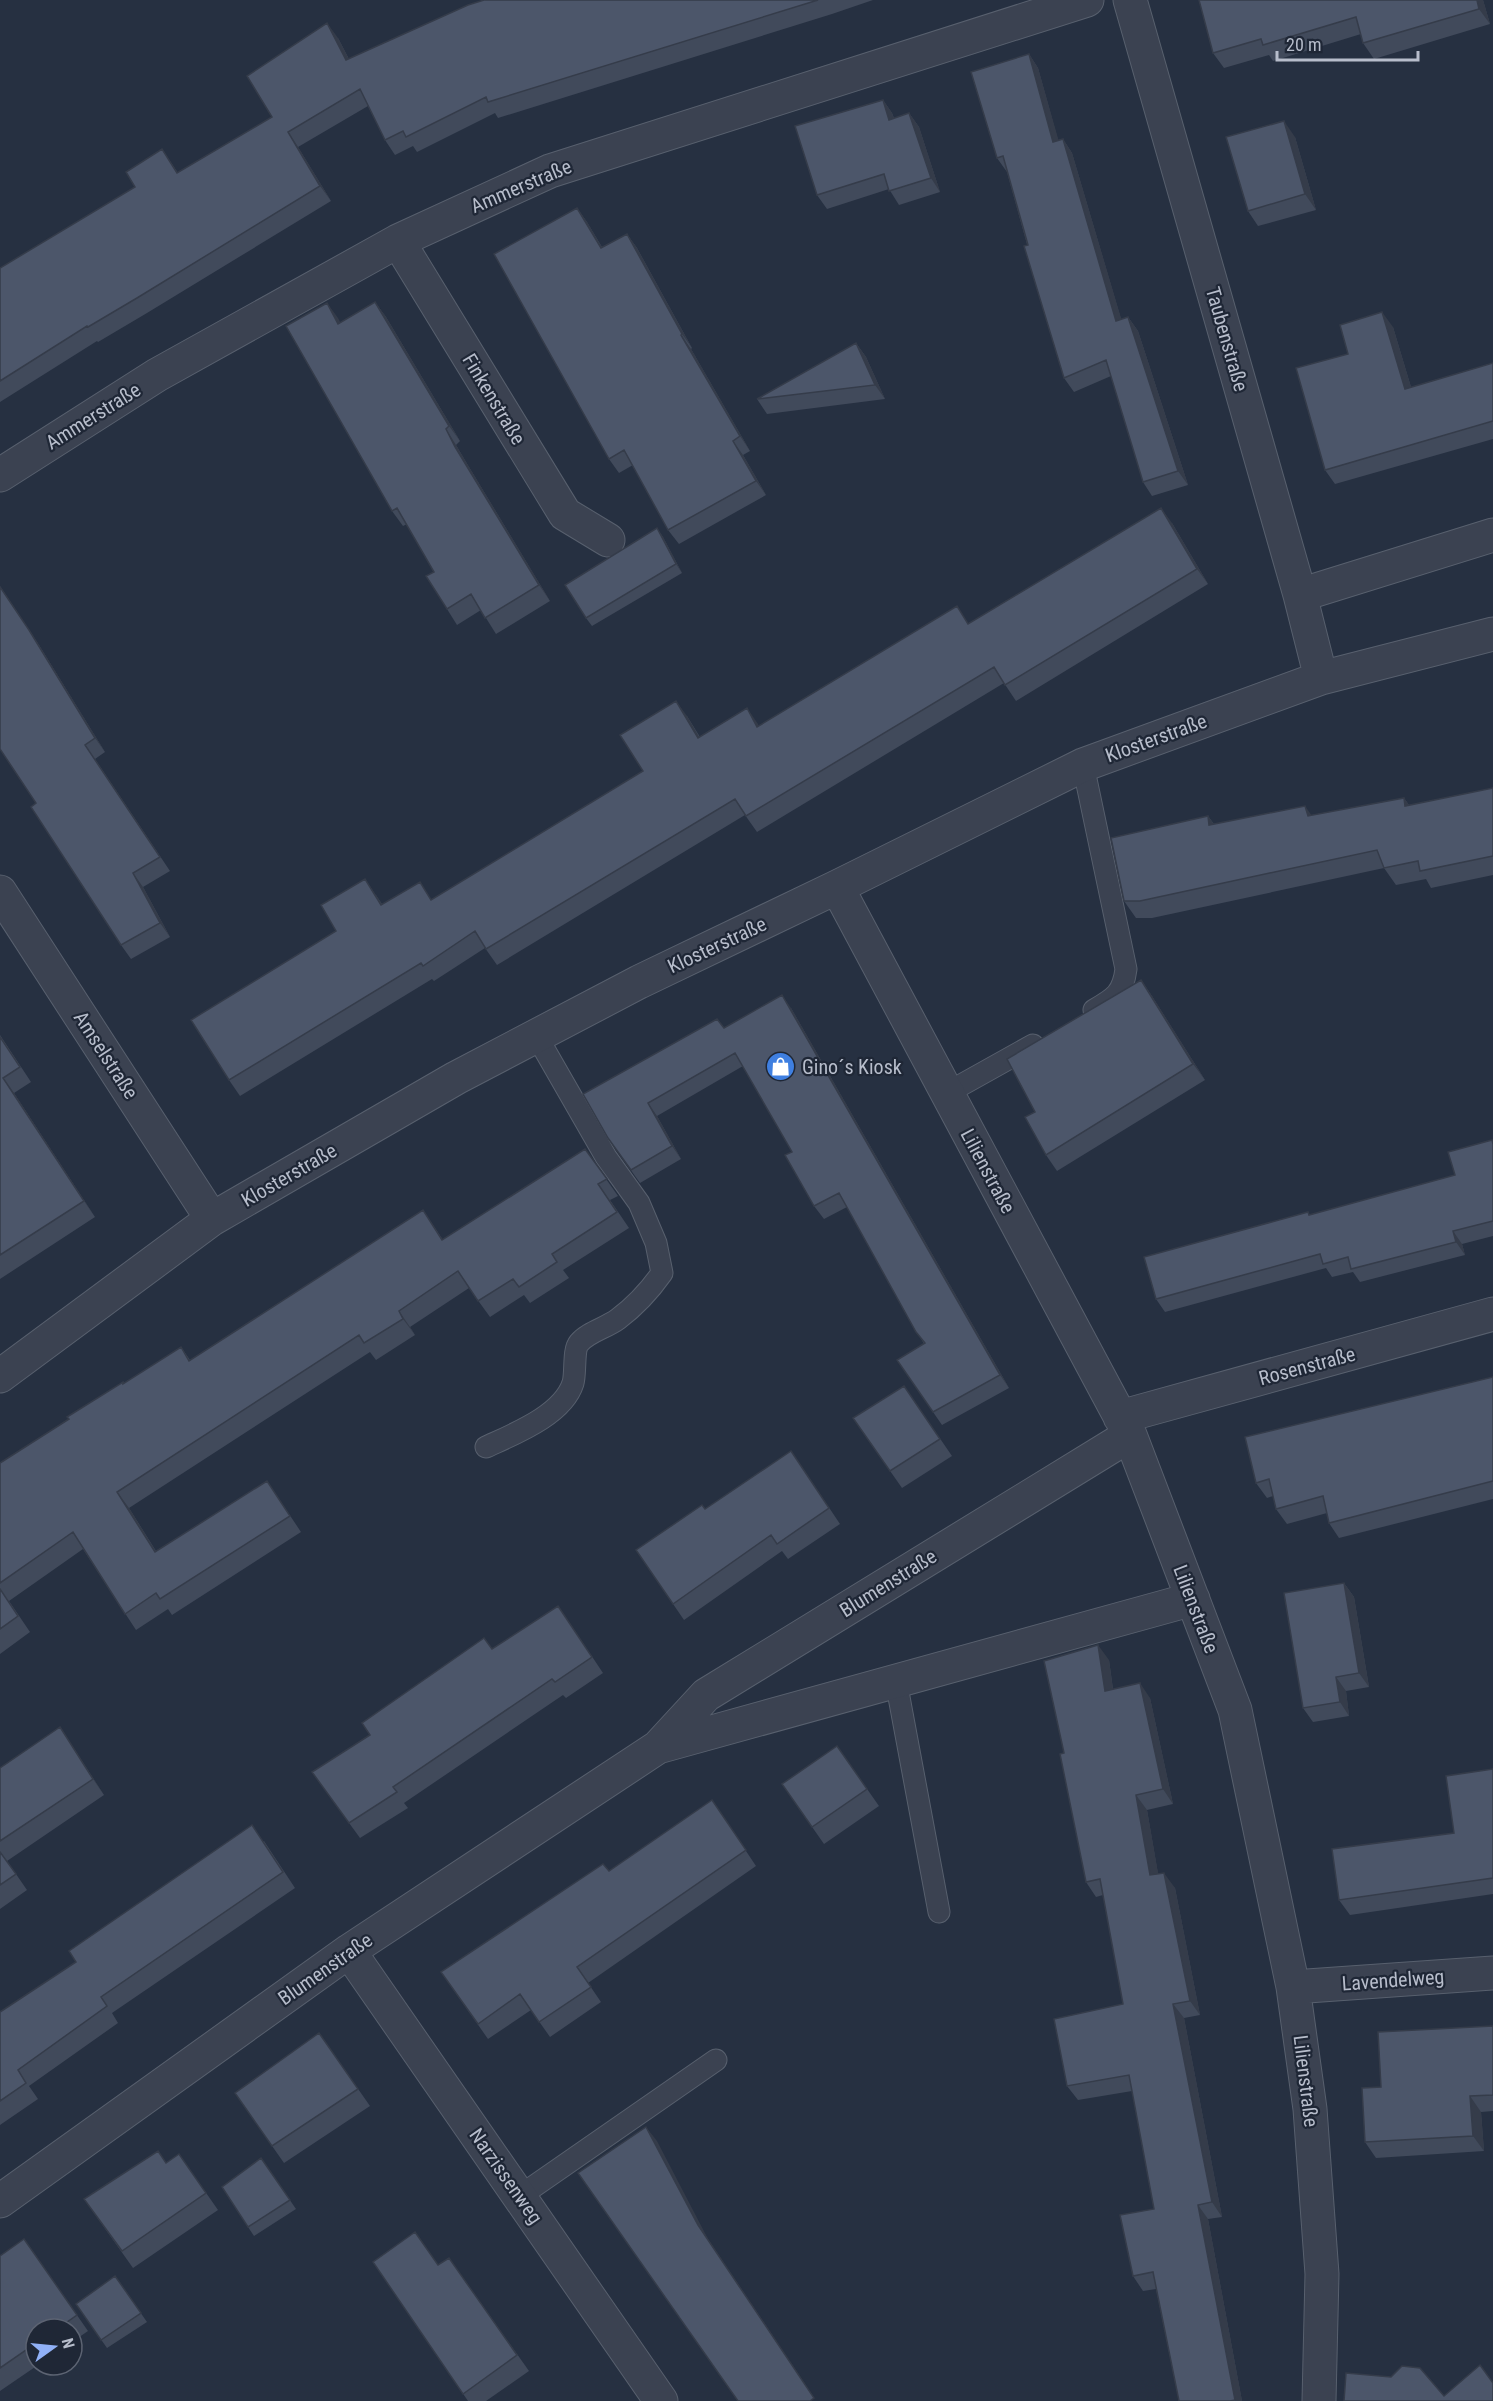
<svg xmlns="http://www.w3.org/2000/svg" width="1493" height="2401" font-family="'Roboto Condensed',sans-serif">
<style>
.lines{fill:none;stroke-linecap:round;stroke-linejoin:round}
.lane-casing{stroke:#58606e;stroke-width:23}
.street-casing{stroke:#58606e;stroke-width:35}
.lane{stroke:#3b4251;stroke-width:21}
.street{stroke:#3b4251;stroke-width:33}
.wall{fill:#414a5b}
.shaded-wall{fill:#353c4a}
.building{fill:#4c566a;stroke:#353c4a;stroke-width:1.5}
.labels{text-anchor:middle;stroke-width:4.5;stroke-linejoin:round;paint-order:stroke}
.street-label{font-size:20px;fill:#b7bdcb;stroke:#1f2736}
.poi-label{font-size:20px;fill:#b7bdcb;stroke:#1f2736;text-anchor:start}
</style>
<rect width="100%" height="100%" fill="#263041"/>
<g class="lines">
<defs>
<path id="lane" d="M1083 765 1126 969C1123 993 1115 998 1094 1010
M947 1093 1033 1045
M486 1447C514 1434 563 1415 573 1383 576 1373 573 1350 579 1343 588 1332 606 1328 618 1319 634 1307 650 1290 662 1273L656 1243 639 1203 606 1157 536 1035
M896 1681 939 1912
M520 2196 716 2060"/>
<path id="street" d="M1130 0 1300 595 1321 678
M398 241 565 514 608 540
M0 475 157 375 398 241 550 171 1087 0
M1300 595 1493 535
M837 887 1130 1435 1235 1710 1293 1987 1310 2109 1322 2274 1319 2401
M0 892 212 1219
M0 1376 212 1219 456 1078 639 982 837 887 1083 765 1321 678 1493 634
M1120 1417 1493 1314
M658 1747 1193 1599
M349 1951 661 2401
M1293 1987 1493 1973
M0 2201 349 1951 658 1747 706 1695 1130 1435"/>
</defs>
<!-- lane casing -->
<use href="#lane" class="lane-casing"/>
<!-- street casing -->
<use href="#street" class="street-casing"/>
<!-- lane -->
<use href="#lane" class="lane"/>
<!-- street -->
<use href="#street" class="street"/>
</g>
<!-- wall -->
<path class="wall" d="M484 0H873L832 14 498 118 495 113 417 152 413 146 395 155 385 140 368 106 298 147 331 201 147 313 98 342 97 341 0 402V268L135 187 162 149 178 173 272 117 338 38 349 59Z
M1199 0H1483L1490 24 1374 59 1363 43 1361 34 1273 61 1269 55 1224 68 1213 53Z
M1029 54 1038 68 1058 140 1063 139 1072 153 1121 319 1128 317 1138 331 1188 485 1152 496 1143 482 1111 376 1074 392 1064 378 1007 172 997 158Z
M883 100 892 113 894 118 909 113 919 127 940 192 899 205 889 189 827 209 817 195Z
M1295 137 1316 210 1258 226 1248 211Z
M577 208 587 222 602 247 627 234 637 248 692 348 691 349 750 451 743 455 766 495 679 544 668 530 633 465 619 473 609 459Z
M375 302 386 317 460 441 456 445 466 462 550 601 496 634 481 610 457 625 447 609 434 572 407 524 403 526 392 511 327 303 340 323Z
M1393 327 1411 387 1493 363V439L1335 484 1325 470 1348 354Z
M856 343 866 357 885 399 767 414 757 399Z
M1172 523 1208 584 1016 701 1004 683 757 832 745 815 497 965 485 948 434 981 432 979 240 1096 229 1080 336 931 376 895 382 904 432 899 643 771 687 716 700 737 759 726Z
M657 528 663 537 682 573 592 626 586 618Z
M0 586 39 645 105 752 95 759 170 871 143 887 170 937 131 959 121 945 36 803Z
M1493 788V875L1431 888 1426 879 1396 885 1384 868 1152 918H1136L1124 901 1208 816 1214 824 1312 815 1404 798 1409 805Z
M1141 980 1152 996 1205 1080 1057 1171 1046 1155 1035 1112Z
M791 1008 1009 1388 942 1425 897 1360 924 1344 847 1207 824 1219 814 1206 792 1152 743 1066 657 1116 681 1159 640 1183 608 1138 724 1028Z
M0 1035 31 1082 14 1093 95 1217 0 1279Z
M1493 1142V1236L1462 1244 1465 1255 1360 1282 1353 1272 1332 1277 1326 1268 1165 1312 1156 1299 1310 1215 1455 1175Z
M585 1149 618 1196 610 1200 629 1228 563 1270 569 1278 530 1303 524 1295 490 1317 469 1288 410 1327 415 1335 376 1360 370 1352 129 1508 156 1551 267 1481 301 1532 172 1615 168 1609 136 1630 83 1549 9 1601 30 1632 0 1654V1463L69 1420 67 1417 124 1383 181 1347 190 1360 423 1210 443 1240Z
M1493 1377V1499L1339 1538 1329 1523 1327 1513 1287 1524 1276 1509 1273 1496 1267 1498 1256 1483Z
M904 1386 952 1456 902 1488 853 1418Z
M802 1467 840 1524 788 1559 782 1551 684 1620 636 1550 705 1509Z
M1344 1583 1354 1597 1369 1687 1346 1691 1349 1716 1313 1722 1303 1708Z
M569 1622 603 1673 566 1698 563 1695 404 1803 408 1808 360 1838 312 1772 370 1735 492 1649Z
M1109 1660 1113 1689 1150 1698 1173 1804 1147 1810 1158 1874 1175 1888 1200 2015 1184 2018 1222 2217 1208 2219 1242 2401H1179L1156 2289 1143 2291 1133 2276 1154 2209 1132 2091 1078 2100 1067 2086 1123 2004 1103 1895 1096 1897 1086 1882 1064 1753Z
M71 1744 104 1795 7 1861 27 1890 0 1909V1768Z
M837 1746 879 1806 824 1844 782 1784Z
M1493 1769V1894L1350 1915 1339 1900 1454 1833Z
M712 1800 756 1866 588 1983 601 2002 550 2037 531 2010 488 2039 441 1972 609 1871Z
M264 1841 295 1888 112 2013 118 2023 29 2086 38 2099 0 2125V2012Z
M1493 2026V2111L1481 2112 1484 2151 1376 2158 1365 2142 1381 2087Z
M319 2033 370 2106 284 2163 235 2093Z
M179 2154 218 2210 133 2268 84 2199 166 2163Z
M261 2158 296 2209 254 2236 248 2227Z
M24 2239 88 2331 72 2342V2329H36V2365H38L0 2391V2256Z
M449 2258 529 2371 486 2401H468L373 2262 438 2265Z
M115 2276 147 2322 107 2348 76 2304Z"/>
<!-- shaded-wall -->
<path class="shaded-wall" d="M1477 0H1483L1490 24 1479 9Z
M327 23 338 38 357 75 346 60Z
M1029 54 1038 68 1063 156 1053 142Z
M883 100 892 113 899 134 889 120Z
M909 113 919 127 940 192 931 178Z
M1284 121 1295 137 1316 210 1305 194Z
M288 132 298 147 331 201 320 186Z
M1063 139 1072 153 1126 335 1116 321Z
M577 208 587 222 611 263 601 248Z
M627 234 637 248 692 348 682 334Z
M375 302 386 317 460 441 449 426Z
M327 303 338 318 349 339 338 324Z
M1382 312 1393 327 1416 404 1405 389Z
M1128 317 1138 331 1188 485 1178 471Z
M681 335 691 349 750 451 740 436Z
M856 343 866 357 885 399 875 385Z
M446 429 456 445 466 462 550 601 539 585 455 447Z
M733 441 743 455 766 495 756 481Z
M1161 508 1172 523 1208 584 1197 569Z
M657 528 663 537 682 573 676 564Z
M0 586 39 645 105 752 95 738Z
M676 701 687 716 709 754 698 738Z
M747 708 758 724 768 743 757 727Z
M1404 798 1416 815 1405 806Z
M1305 806 1317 823 1308 816Z
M1208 816 1220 833 1209 825Z
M133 873 143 887 170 937 160 923Z
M365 879 376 895 392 921 381 905Z
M1141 980 1152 996 1205 1080 1193 1064Z
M782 995 791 1008 1009 1388 1000 1375Z
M3 1078 14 1093 95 1217 84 1201Z
M648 1103 657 1116 681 1159 672 1146Z
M1453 1231 1462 1244 1465 1255 1456 1242Z
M399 1311 410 1327 415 1335 403 1319Z
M117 1492 129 1508 166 1568 155 1552Z
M1344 1583 1354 1597 1369 1687 1359 1673Z
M1098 1645 1109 1660 1115 1705 1105 1691Z
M1336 1677 1346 1691 1349 1716 1340 1702Z
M1140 1683 1150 1698 1173 1804 1163 1789Z
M60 1727 104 1795 93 1779Z
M1136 1795 1147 1810 1161 1890 1150 1875Z
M1164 1873 1175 1888 1200 2015 1190 2001Z
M1173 2004 1184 2018 1222 2217 1212 2202Z
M1470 2096 1481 2112 1484 2151 1473 2136Z
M646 2127 657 2141 708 2239 817 2401 698 2225Z
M1198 2205 1208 2219 1242 2401H1235V2400Z"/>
<!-- building -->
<path class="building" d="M484 0H818L488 102 486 97 406 137 403 131 385 140 360 89 288 132 320 186 137 298 88 327 87 326 0 381V268L135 187 126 172 162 149 177 173 272 117 247 76 327 23 346 60 468 5Z
M1199 0H1477L1479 9 1363 43 1356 17 1263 45 1261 39 1213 53Z
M1029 54 1053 142 1063 139 1116 321 1128 317 1178 471 1143 482 1106 360 1064 378 1024 246 1028 245 1003 156 997 158 971 72Z
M883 100 889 120 909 113 931 178 889 191 884 174 817 195 795 126Z
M1284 121 1305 194 1248 211 1226 137Z
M577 208 601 248 627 234 682 334 681 335 740 436 733 441 756 481 668 530 624 450 609 459 494 254Z
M375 302 449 426 446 429 455 447 539 585 485 618 471 594 447 609 426 576 434 572 397 508 392 511 286 326 327 303 338 324Z
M1382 312 1405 389 1493 363V421L1325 470 1296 368 1348 354 1340 325Z
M856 343 875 385 757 399Z
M1161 508 1197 569 1005 685 994 667 746 816 735 799 486 949 475 931 423 966 421 963 229 1080 191 1020 336 931 321 905 365 879 381 905 420 882 431 900 643 771 620 735 676 701 698 738 747 708 757 727 957 606 968 624Z
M657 528 676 564 586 618 565 585Z
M0 587 29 630 95 738 85 745 160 857 133 873 160 923 121 945 31 807 36 803 0 749Z
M1493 788V856L1420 871 1418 861 1384 868 1377 850 1140 901H1124L1111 838 1208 816 1209 825 1305 806 1308 816 1404 798 1405 806Z
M1141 980 1193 1064 1046 1155 1025 1117 1035 1112 1007 1059Z
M782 995 1000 1375 933 1412 897 1360 925 1343 916 1332 839 1193 814 1206 785 1155 792 1152 735 1053 648 1103 672 1146 631 1170 608 1138 583 1094 717 1019 724 1028Z
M0 1037 20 1067 3 1078 84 1201 0 1255Z
M1492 1140 1493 1144V1221L1453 1231 1456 1242 1351 1269 1348 1257 1323 1264 1320 1254 1156 1299 1144 1257 1308 1212 1309 1215 1455 1175 1448 1152Z
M585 1149 607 1179 598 1184 617 1212 552 1254 557 1262 519 1287 513 1279 478 1301 458 1271 399 1311 403 1319 364 1343 359 1335 117 1492 155 1552 267 1481 290 1516 160 1599 156 1593 125 1614 73 1532 0 1583V1463L69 1419 67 1417 123 1382V1384L181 1347 189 1361 423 1210 442 1240Z
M1493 1377V1481L1329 1523 1323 1496 1276 1509 1269 1479 1256 1483 1245 1437Z
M904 1386 940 1439 890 1471 853 1418Z
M791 1451 829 1508 777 1544 771 1535 673 1604 636 1550 702 1505 705 1509Z
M1344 1583 1359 1673 1336 1677 1340 1702 1303 1708 1284 1593Z
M0 1589 18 1616 0 1629Z
M558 1606 592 1657 555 1682 552 1679 393 1787 397 1792 349 1823 312 1772 370 1735 362 1723 484 1638 492 1649Z
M1098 1645 1105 1691 1140 1683 1163 1789 1136 1795 1150 1875 1164 1873 1190 2001 1173 2004 1212 2202 1198 2205 1235 2400 1230 2401H1179L1153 2272 1133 2276 1120 2215 1154 2209 1129 2075 1067 2086 1054 2019 1123 2004 1100 1879 1086 1882 1060 1754 1064 1753 1044 1661Z
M60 1727 93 1779 0 1841V1768Z
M837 1746 867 1789 812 1827 782 1784Z
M1493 1769V1878L1339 1900 1332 1849 1454 1833 1446 1776Z
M712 1800 746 1850 577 1967 591 1987 539 2022 520 1994 478 2024 441 1972 603 1864 609 1871Z
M252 1825 283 1872 101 1997 107 2006 18 2070 26 2083 0 2101V2012L76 1962 69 1951Z
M0 1852 16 1874 0 1885Z
M1493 2026V2095L1470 2096 1473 2136 1365 2142 1362 2088 1381 2087 1378 2032Z
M319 2033 358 2089 272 2146 235 2093Z
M646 2127 698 2225 814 2398 810 2401H738L578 2173Z
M158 2151 166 2163 179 2154 206 2193 122 2251 84 2199Z
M261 2158 290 2200 248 2227 222 2187Z
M415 2232 438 2265 449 2258 517 2355 463 2394 373 2262Z
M24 2239 77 2315 57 2329H36V2343L0 2368V2256Z
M115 2276 141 2313 101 2340 76 2304Z
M1480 2365 1493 2383V2401H1344L1346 2373 1391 2377 1402 2366 1420 2368 1444 2396Z"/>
<!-- icons -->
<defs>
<symbol id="shop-disc" viewBox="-11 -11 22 22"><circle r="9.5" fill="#3f7fe0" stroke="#1f2736"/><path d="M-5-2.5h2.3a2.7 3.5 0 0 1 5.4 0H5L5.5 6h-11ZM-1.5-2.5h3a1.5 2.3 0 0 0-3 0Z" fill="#fff"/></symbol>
</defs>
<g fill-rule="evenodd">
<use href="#shop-disc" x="764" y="1050" width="33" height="33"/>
</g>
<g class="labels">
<!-- street labels -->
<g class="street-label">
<text transform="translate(521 186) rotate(-23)" y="7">Ammerstraße</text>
<text transform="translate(1227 339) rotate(74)" y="7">Taubenstraße</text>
<text transform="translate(494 399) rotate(59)" y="7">Finkenstraße</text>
<text transform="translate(93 416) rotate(-32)" y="7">Ammerstraße</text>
<text transform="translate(1156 738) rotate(-20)" y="7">Klosterstraße</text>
<text transform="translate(717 945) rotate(-25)" y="7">Klosterstraße</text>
<text transform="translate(106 1055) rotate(57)" y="7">Amselstraße</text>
<text transform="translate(988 1171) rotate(62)" y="7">Lilienstraße</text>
<text transform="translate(289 1175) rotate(-30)" y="7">Klosterstraße</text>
<text transform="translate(1307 1366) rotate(-15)" y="7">Rosenstraße</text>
<text transform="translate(888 1583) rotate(-32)" y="7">Blumenstraße</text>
<text transform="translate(1196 1609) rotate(69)" y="7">Lilienstraße</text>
<text transform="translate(325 1969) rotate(-35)" y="7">Blumenstraße</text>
<text transform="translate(1393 1980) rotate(-4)" y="7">Lavendelweg</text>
<text transform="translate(1306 2081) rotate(83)" y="7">Lilienstraße</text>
<text transform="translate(506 2176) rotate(55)" y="7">Narzissenweg</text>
</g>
<!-- poi labels -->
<g class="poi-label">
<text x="802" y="1074">Gino´s Kiosk</text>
</g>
</g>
<!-- north arrow -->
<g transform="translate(54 2347) rotate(75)"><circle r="28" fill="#1f2736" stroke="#5c6372" stroke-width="1.5"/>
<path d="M0-4.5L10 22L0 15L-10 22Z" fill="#91b1f7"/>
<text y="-9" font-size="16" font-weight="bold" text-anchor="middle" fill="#b7bdcb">N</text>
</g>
<!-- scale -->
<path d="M1277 51v9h141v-9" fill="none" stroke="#b7bdcb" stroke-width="3"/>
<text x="1286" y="51" font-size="18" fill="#b7bdcb" stroke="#1f2736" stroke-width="4.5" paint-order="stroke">20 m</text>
</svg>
